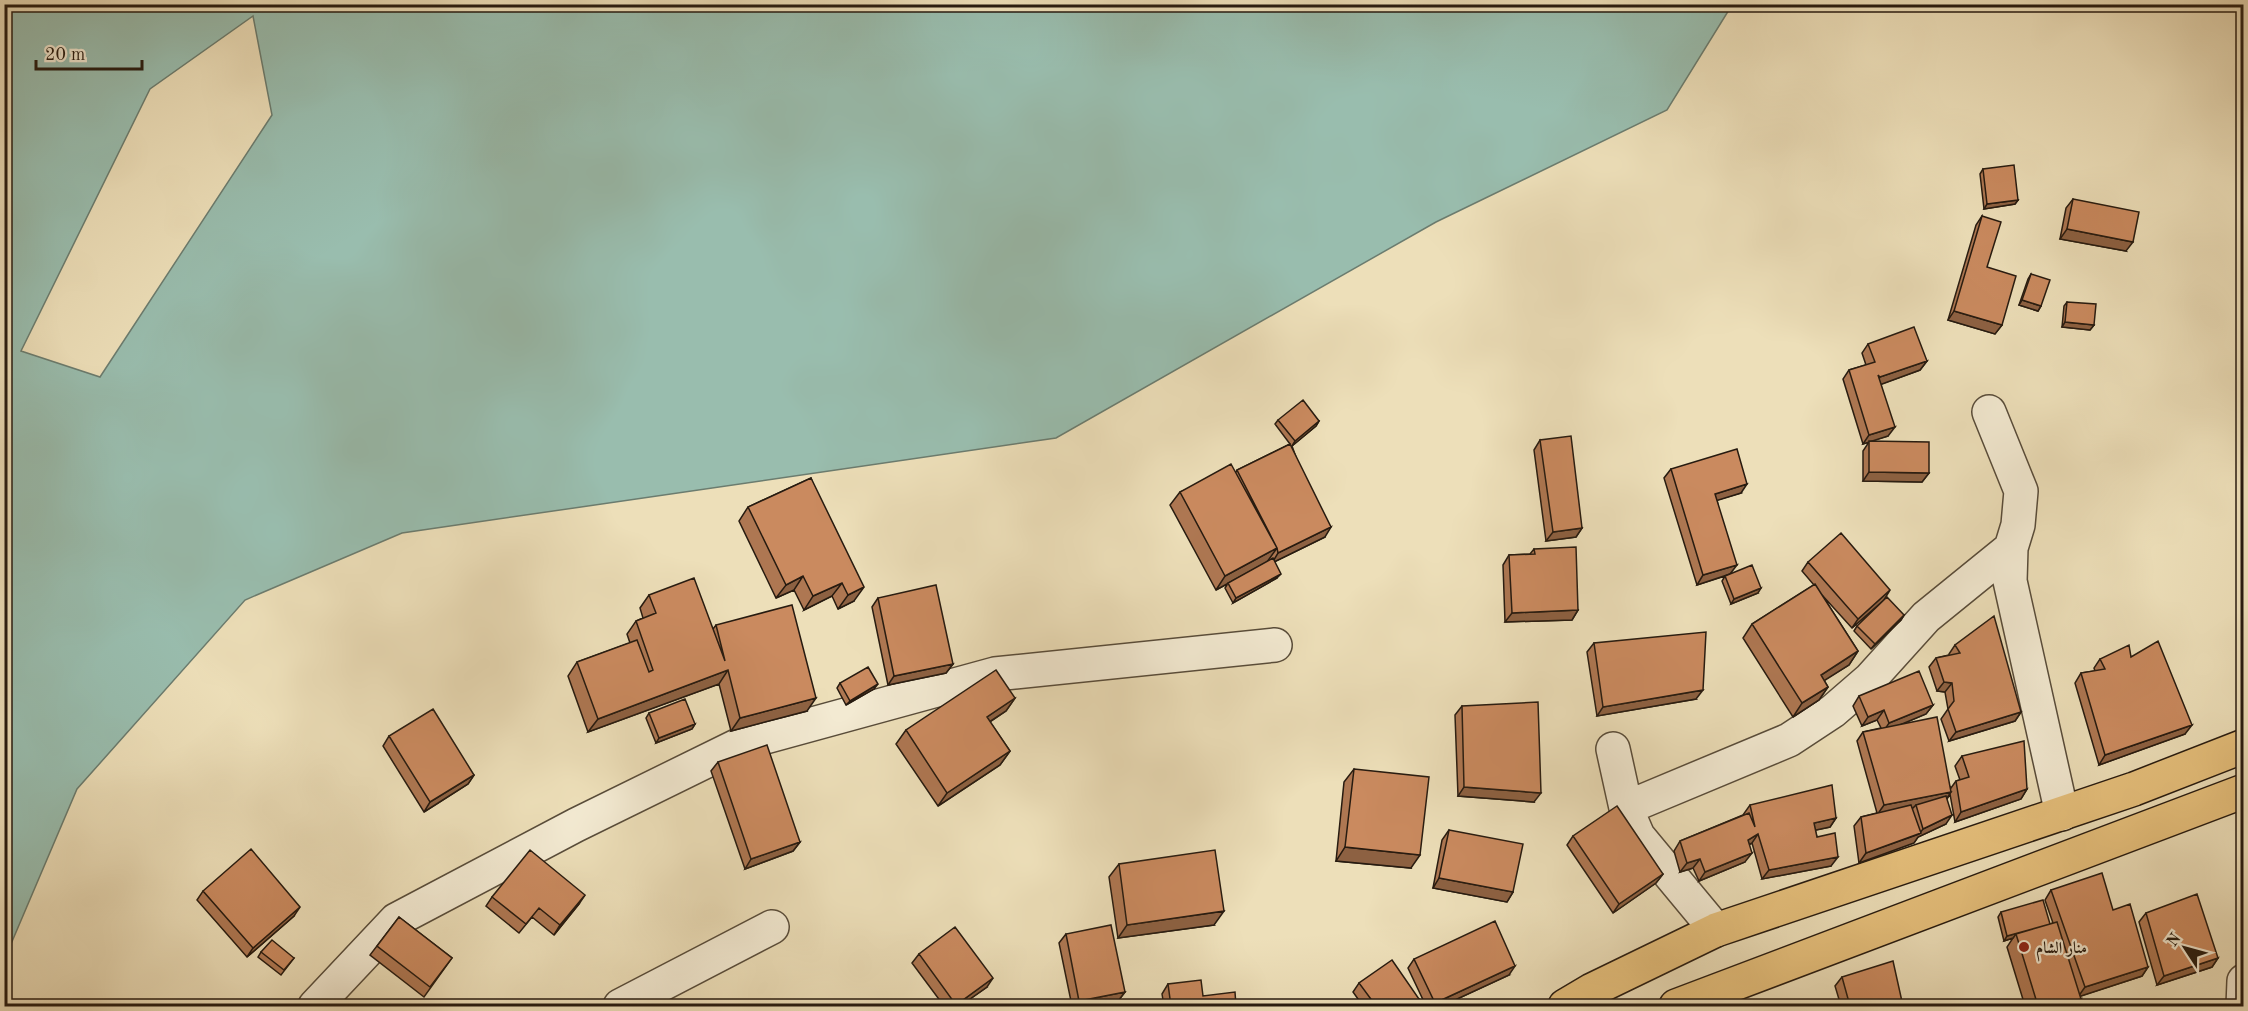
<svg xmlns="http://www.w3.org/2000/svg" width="2248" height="1011" font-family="'Old Standard TT',Amiri,serif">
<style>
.water{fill:#99bdae;stroke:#6b7c6f;stroke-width:1.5;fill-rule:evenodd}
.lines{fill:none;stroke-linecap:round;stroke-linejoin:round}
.minor-casing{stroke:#584c3a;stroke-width:36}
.primary-casing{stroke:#271b10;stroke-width:36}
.minor{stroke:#f3ead2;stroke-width:33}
.primary{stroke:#e6c07c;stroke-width:33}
.wall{fill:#ae7752;stroke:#271b10;stroke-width:1.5}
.shaded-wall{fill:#8d6142;stroke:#271b10;stroke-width:1.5}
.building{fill:#ca8a5f;stroke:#271b10;stroke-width:1.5}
.poi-dot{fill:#8f2418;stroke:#f3ead2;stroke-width:2}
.labels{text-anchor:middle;stroke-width:4.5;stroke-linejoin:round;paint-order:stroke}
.poi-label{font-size:16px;font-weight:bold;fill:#271b10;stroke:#f3ead2;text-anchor:start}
</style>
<rect width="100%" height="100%" fill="#eddfb9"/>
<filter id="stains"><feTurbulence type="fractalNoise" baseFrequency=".00333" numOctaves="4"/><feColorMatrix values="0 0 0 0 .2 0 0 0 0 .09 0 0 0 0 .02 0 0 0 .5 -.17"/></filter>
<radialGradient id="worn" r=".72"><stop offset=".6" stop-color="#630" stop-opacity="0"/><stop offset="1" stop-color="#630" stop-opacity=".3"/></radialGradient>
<!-- water -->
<path class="water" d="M5 4H1732V5L1667 110 1436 222 1056 438 402 533 245 600 77 789 5 958ZM253 16 272 115 100 377 21 351 150 89Z"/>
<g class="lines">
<defs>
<path id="minor" d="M1989 412 2021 491 2018 525 2011 548 2010 581 2062 814
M1613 749 1626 808 1638 836 1716 930
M1626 808 1789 740 1833 711 1870 679 1926 617 2011 548
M315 1006 396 920 576 825 743 743 995 674 1275 645
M620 1006 772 927
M2243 1006 2244 981"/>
<path id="primary" d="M1565 1006 1592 990 1716 930 2134 789 2244 746
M1676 1006 2244 791"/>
</defs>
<!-- minor casing -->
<use href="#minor" class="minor-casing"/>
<!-- primary casing -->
<use href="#primary" class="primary-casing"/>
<!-- minor -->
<use href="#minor" class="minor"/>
<!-- primary -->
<use href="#primary" class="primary"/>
</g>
<!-- wall -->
<path class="wall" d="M1983 169 2018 200 2015 204 1984 209 1980 174Z
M2073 199 2126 251 2060 239 2066 208Z
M1982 216 1987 267 2002 325 1995 334 1948 320 1976 225Z
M2031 274 2041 306 2038 311 2019 305 2028 279Z
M2067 302 2094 325 2090 330 2062 327 2064 306Z
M1868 344 1927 361 1920 370 1881 384 1888 436 1871 441 1929 473 1922 482 1863 481V451L1869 442 1863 444 1843 379 1849 370 1866 365 1862 353Z
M1278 420 1319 421 1316 426 1292 446 1325 537 1274 562 1277 578 1233 603 1225 588 1228 583 1247 573 1216 590 1170 505 1180 492 1236 472 1237 470 1290 444 1275 424Z
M1540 440 1582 528 1576 537 1546 541 1534 450Z
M1671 469 1741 493 1717 500 1730 574 1758 593 1731 604 1722 581 1725 576 1728 575 1697 585 1664 478Z
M811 478 854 601 838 609 832 596 804 610 794 590 776 598 739 521 748 507Z
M1534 549 1578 610 1572 620 1505 622 1503 565 1509 555 1530 554Z
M1808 562 1884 600 1852 628 1822 595 1858 651 1849 665 1824 680 1828 687 1819 700 1793 717 1743 638 1752 624 1814 585 1802 571Z
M649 595 713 629 716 625 807 711 731 731 719 684 588 732 568 676 577 662 630 643 627 634 636 621 643 618 640 608Z
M878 598 953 664 946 673 888 685 872 607Z
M1904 615 1901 620 1871 649 1854 631 1857 626Z
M1594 643 1696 699 1597 716 1587 652Z
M1955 645 2021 712 2015 721 1949 741 1941 719 1948 709 1945 692 1937 691 1929 667 1936 658 1949 655V654Z
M2131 657 2185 734 2099 765 2075 683 2081 673 2095 671 2094 668 2100 659Z
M840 683 874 689 846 705 837 688Z
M1859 696 1933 705 1926 714 1902 724 1951 788 1956 781 1960 780 1955 766 1962 756 2027 789 2021 799 1955 822 1950 794 1947 799 1946 824 1918 837 1914 843 1859 863 1854 826 1861 817 1877 813 1857 741 1863 732 1881 728 1877 720 1862 726 1853 706Z
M1015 698 1006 711 990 722 1010 751 1000 765 938 806 896 744 906 730Z
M1462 706 1534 802 1458 796 1455 715Z
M649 713 695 724 692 729 656 743 646 718Z
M389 736 474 775 468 784 424 812 383 746Z
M718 762 800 842 793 851 745 869 711 771Z
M1354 769 1411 868 1336 861 1344 782Z
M1750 805 1836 818 1830 827 1815 830 1817 837 1831 866 1762 879 1752 843 1749 845 1745 862 1699 881 1693 868 1680 872 1674 851 1680 841 1743 815Z
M1449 830 1513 892 1507 902 1433 888 1442 840Z
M1573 836 1663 874 1656 883 1613 913 1567 845Z
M1119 864 1214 925 1118 938 1109 877Z
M2051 890 2113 910 2148 967 2142 976 2080 996 2081 999 2075 1006H2025L2007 947 2013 938 2004 941 1998 917 2001 912 2050 924 2053 923 2045 900Z
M203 891 294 916 247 957 197 900Z
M492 897 579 904 554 935 532 917 519 933 486 906Z
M2146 913 2218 958 2212 967 2157 985 2139 922Z
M399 917 452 958 424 997 370 955Z
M1066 934 1125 992 1118 1001 1091 1006H1072L1059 943Z
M261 952 294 958 281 975 258 957Z
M919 954 987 987 960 1006H944L912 963Z
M1414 959 1509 975 1442 1006H1426L1408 968Z
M1842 977 1903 1006H1841L1835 986Z
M1359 983 1419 999 1414 1006H1363L1353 992Z
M1168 984 1203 996 1236 1006H1164L1162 994Z"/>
<!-- shaded-wall -->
<path class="shaded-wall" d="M2018 200 2015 204 1984 209 1987 204Z
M2067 229 2133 242 2126 251 2060 239Z
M2022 300 2041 306 2038 311 2019 305Z
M1954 311 2002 325 1995 334 1948 320Z
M2065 322 2094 325 2090 330 2062 327Z
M1927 361 1920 370 1874 387 1880 377Z
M1319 421 1316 426 1292 446 1295 441Z
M1895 427 1888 436 1863 444 1869 435Z
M1869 472 1929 473 1922 482 1863 481Z
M1747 484 1741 493 1709 503 1715 494Z
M1331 527 1325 537 1272 563 1278 553Z
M1582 528 1576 537 1546 541 1553 532Z
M1277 548 1267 562 1216 590 1225 576Z
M1737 565 1730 574 1697 585 1703 575Z
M1281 574 1277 578 1233 603 1236 598Z
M803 576 794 590 776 598 786 585Z
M842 583 832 596 804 610 813 596Z
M864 587 854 601 838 609 848 595Z
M1761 588 1758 593 1731 604 1734 599Z
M1890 590 1884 600 1852 628 1858 619Z
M1578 610 1572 620 1505 622 1512 613Z
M1904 615 1901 620 1871 649 1875 644Z
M1858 651 1849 665 1811 689 1821 675Z
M953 664 946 673 888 685 894 676Z
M728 670 719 684 588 732 598 719Z
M1944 682 1952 683 1945 692 1937 691Z
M878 684 874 689 846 705 850 701Z
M1828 687 1819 700 1793 717 1802 703Z
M1703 690 1696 699 1597 716 1603 707Z
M816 698 807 711 731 731 740 718Z
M1015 698 1006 711 977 730 987 717Z
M1933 705 1926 714 1883 732 1889 723Z
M1884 710 1877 720 1862 726 1868 717Z
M2021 712 2015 721 1949 741 1956 732Z
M695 724 692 729 656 743 659 738Z
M2192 725 2185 734 2099 765 2105 755Z
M1010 751 1000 765 938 806 947 793Z
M474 775 468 784 424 812 430 802Z
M1464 787 1541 793 1534 802 1458 796Z
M2027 789 2021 799 1955 822 1961 812Z
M1951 792 1945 801 1916 805 1913 808 1877 815 1884 805Z
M1952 815 1946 824 1918 837 1914 843 1859 863 1866 853 1919 834 1923 829Z
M1836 818 1830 827 1807 832 1814 823Z
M1758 834 1752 843 1741 849 1748 840Z
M800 842 793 851 745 869 751 859Z
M1345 847 1420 855 1411 868 1336 861Z
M1752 853 1745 862 1699 881 1705 872Z
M1838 857 1831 866 1762 879 1769 870Z
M1700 859 1693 868 1680 872 1687 863Z
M1663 874 1656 883 1613 913 1619 904Z
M1439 878 1513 892 1507 902 1433 888Z
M585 895 579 904 554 935 560 925Z
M300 907 294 916 247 957 253 948Z
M1224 911 1214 925 1118 938 1127 925Z
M2050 924 2016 934 2013 938 2004 941 2007 936Z
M2218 958 2212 967 2157 985 2164 976Z
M1515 966 1509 975 1442 1006H1433L1435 1003Z
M2148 967 2142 976 2078 997 2085 987Z
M993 978 987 987 960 1006H955Z
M1125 992 1118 1001 1091 1006H1075L1079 1001Z
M1419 999 1414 1006H1408Z
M2081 999 2075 1006H2057Z"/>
<!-- building -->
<path class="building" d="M2014 165 2018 200 1987 204 1983 169Z
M2073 199 2139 212 2133 242 2067 229Z
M1982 216 2001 222 1987 267 2016 276 2002 325 1954 311Z
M2031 274 2050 280 2041 306 2022 300Z
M2067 302 2096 304 2094 325 2065 322Z
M1914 327 1927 361 1880 377 1878 375 1895 427 1869 435 1849 370 1875 362 1868 344Z
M1303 400 1319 421 1295 441 1278 420Z
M1571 436 1582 528 1553 532 1540 440Z
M1869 441 1929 442V473L1869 472Z
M1290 444 1331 527 1278 553 1277 548 1237 470Z
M1737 449 1747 484 1715 494 1737 565 1703 575 1671 469Z
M1231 464 1277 548 1225 576 1180 492Z
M811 478 864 587 848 595 842 583 813 596 803 576 786 585 748 507Z
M1841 533 1890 590 1858 619 1808 562Z
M1576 547 1578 610 1512 613 1509 555 1535 554 1534 549Z
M1273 558 1281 574 1236 598 1228 583Z
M1752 565 1761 588 1734 599 1725 576Z
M694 578 725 661 716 625 792 605 816 698 740 718 728 670 598 719 577 662 637 640 649 672 653 670 636 621 656 613 649 595Z
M1815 584 1858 651 1821 675 1828 687 1802 703 1752 624Z
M936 585 953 664 894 676 878 598Z
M1887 597 1904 615 1875 644 1857 626Z
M1994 616 2021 712 1956 732 1948 709 1954 701 1952 683 1944 682 1936 658 1960 653 1955 645Z
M1706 632 1703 690 1603 707 1594 643Z
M2158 641 2192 725 2105 755 2081 673 2105 669 2100 659 2129 645 2131 657Z
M868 667 878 684 850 701 840 683Z
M996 670 1015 698 987 717 1010 751 947 793 906 730Z
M1919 671 1933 705 1889 723 1884 710 1868 717 1859 696Z
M685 699 695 724 659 738 649 713Z
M1538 702 1541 793 1464 787 1462 706Z
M433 709 474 775 430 802 389 736Z
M1937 717 1951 792 1884 805 1863 732Z
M2024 741 2027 789 1961 812 1956 781 1969 777 1962 756Z
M767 745 800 842 751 859 718 762Z
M1354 769 1429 777 1420 855 1345 847Z
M1832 785 1836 818 1814 823 1817 837 1835 833 1838 857 1769 870 1758 834 1748 840 1752 853 1705 872 1700 859 1687 863 1680 841 1749 813 1755 827 1750 805Z
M1946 796 1952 815 1923 829 1916 805Z
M1911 805 1921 833 1866 853 1861 817Z
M1617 806 1663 874 1619 904 1573 836Z
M1449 830 1523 844 1513 892 1439 878Z
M251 849 300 907 253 948 203 891Z
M530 850 585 895 560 925 539 908 526 924 492 897Z
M1215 850 1224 911 1127 925 1119 864Z
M2102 873 2113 910 2130 904 2148 967 2085 987 2051 890Z
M2197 894 2218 958 2164 976 2146 913Z
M2043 900 2050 924 2007 936 2001 912Z
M399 917 452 958 430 987 377 946Z
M1495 921 1515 966 1435 1003 1414 959Z
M2057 922 2081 999 2057 1006H2038L2016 934Z
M1111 925 1125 992 1079 1001 1066 934Z
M955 927 993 978 956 1005 919 954Z
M272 940 294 958 284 970 261 952Z
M1392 960 1419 999 1408 1006H1376L1359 983Z
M1893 961 1903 1006H1850L1842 977Z
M1201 980 1203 996 1235 992 1236 1006H1171L1168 984Z
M1816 1001 1818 1006H1799Z
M2171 1001 2173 1006H2154Z"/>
<!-- markers -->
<circle class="poi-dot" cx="2024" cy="947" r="6"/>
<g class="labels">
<!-- poi labels -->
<g class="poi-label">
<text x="2036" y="953">منار الشام</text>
</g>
</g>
<!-- margin -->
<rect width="2248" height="1011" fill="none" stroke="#eddfb9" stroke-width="24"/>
<rect x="6" y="6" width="2236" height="999" fill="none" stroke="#271b10" stroke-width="3"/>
<rect x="12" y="12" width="2224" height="987" fill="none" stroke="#271b10" stroke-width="1.5"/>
<!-- north arrow -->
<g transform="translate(2185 948) rotate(306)" stroke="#f3ead2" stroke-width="4.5" paint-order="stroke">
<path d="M0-4.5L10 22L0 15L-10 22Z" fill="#271b10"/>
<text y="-9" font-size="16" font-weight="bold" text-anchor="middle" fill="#271b10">N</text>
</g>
<!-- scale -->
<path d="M36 60v9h106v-9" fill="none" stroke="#271b10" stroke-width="3"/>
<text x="45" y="60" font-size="18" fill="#271b10" stroke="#f3ead2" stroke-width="4.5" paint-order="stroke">20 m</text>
<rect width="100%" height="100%" filter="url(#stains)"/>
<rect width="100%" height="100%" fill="url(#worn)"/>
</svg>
